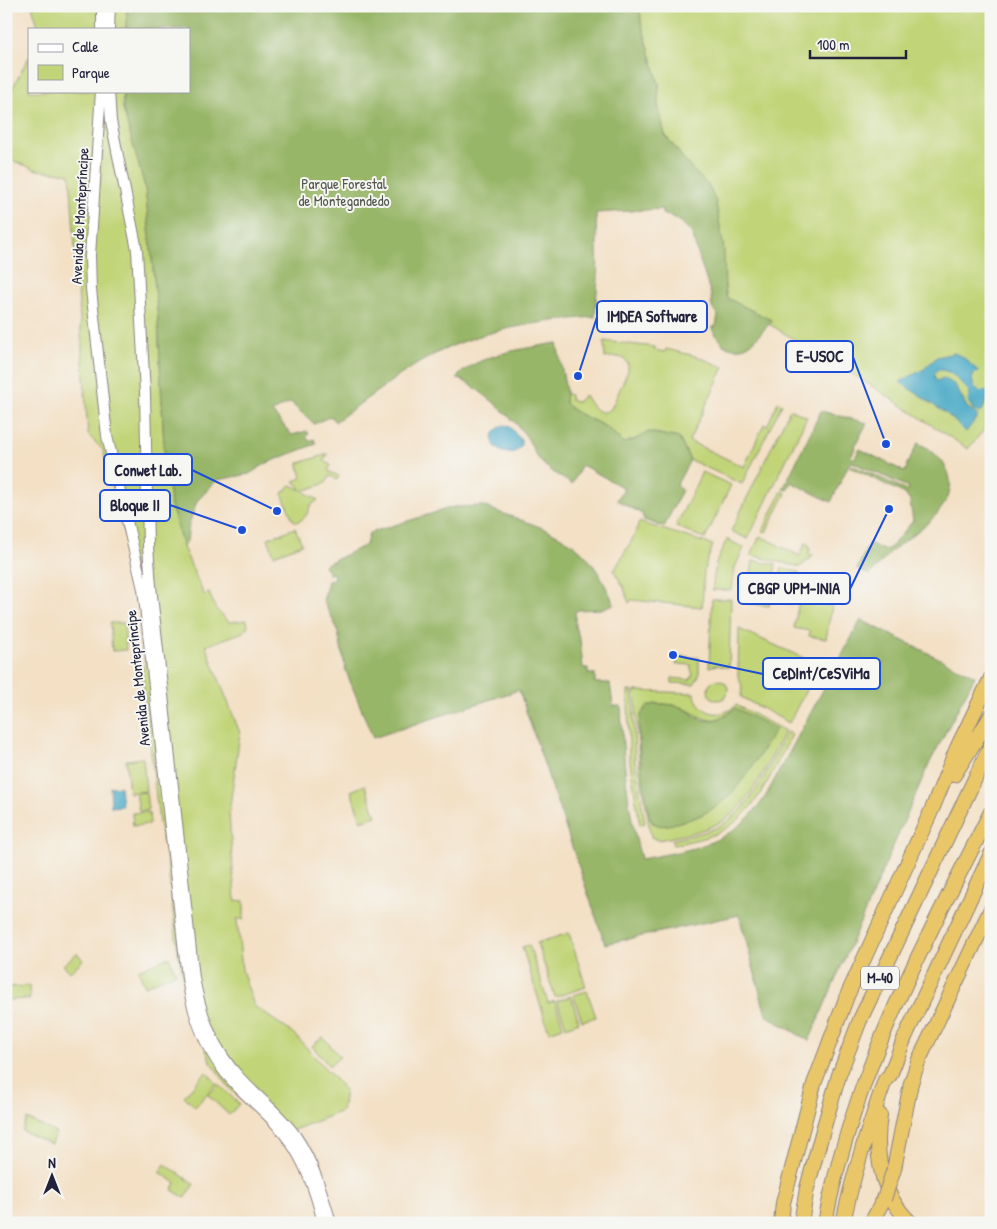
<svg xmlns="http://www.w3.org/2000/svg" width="997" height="1229" font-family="'Patrick Hand',sans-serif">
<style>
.green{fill:#c1d477;stroke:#727b59;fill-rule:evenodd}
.forest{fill:#98b668;stroke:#5d6c52}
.water{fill:#47a9c6;stroke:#346680}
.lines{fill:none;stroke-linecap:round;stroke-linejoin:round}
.tertiary-casing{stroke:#8a8180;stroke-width:12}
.motorway-casing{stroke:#8a8180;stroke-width:16}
.tertiary{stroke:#fff;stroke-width:10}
.motorway{stroke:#e9c769;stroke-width:14}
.motorway-bridge-casing{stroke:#8a8180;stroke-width:16;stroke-linecap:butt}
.motorway-bridge{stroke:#e9c769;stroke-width:14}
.labels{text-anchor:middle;stroke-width:4;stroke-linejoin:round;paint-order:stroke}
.shield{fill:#f6f6f2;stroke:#626272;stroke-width:1}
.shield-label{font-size:14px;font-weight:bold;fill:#22223b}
.park-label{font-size:15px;fill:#52574d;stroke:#f6f6f2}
.street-label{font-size:15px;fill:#22223b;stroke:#f6f6f2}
.leader{fill:none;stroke:#1d4ed8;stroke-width:2}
.callout-dot{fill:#1d4ed8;stroke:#f6f6f2;stroke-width:2}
.callout{fill:#f6f6f2;stroke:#1d4ed8;stroke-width:2}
.callout-label{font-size:16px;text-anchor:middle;font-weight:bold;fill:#22223b}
</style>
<rect width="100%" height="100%" fill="#f6f6f2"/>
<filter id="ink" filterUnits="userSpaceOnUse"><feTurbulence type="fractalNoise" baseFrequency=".02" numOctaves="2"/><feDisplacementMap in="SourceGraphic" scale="10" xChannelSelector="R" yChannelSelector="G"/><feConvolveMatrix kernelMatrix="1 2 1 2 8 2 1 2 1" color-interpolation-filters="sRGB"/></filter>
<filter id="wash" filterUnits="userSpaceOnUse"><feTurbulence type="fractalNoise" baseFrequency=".0096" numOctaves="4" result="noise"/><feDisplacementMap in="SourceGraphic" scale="20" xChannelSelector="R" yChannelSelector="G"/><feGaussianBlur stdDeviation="1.12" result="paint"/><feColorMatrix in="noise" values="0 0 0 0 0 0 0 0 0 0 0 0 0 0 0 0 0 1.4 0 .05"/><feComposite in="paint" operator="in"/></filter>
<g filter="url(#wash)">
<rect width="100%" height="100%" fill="#f3e0c5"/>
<!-- green -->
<path class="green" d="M32 6H127L126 29H39Z
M640 6H991V421L968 449 872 386 769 324 751 311 727 298 708 185 689 166 665 135 658 105 659 84 641 22Z
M29 57V91H123V109L145 187 158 319 164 448 170 502 183 547 204 595 209 593 216 609 229 622 247 620 248 626 243 632 206 646 240 733 229 813 235 900 244 901V919H237L242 970 254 1006 294 1034 345 1090 342 1111 281 1135 231 1090 212 1064 192 1018 178 953 167 861 159 822 142 673 147 655 135 575 103 450 88 435 70 174 37 170 6 158V100Z
M604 341 655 347V350L665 352 666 349 695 356 724 367 689 441 744 467 764 424 767 426 778 402 782 404 742 484 690 460 679 438 649 432 636 439 624 443C618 438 612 431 606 427 593 420 573 413 565 403V393L570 395V399L577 402 585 395C591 405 598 418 611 409L628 371C630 355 617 356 605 358Z
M790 409 807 417 748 539 731 531Z
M328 454 324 461 331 465 328 471 339 476 337 480 331 476 329 477 326 483 303 491 318 500 310 506C308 513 306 518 297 522L293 520 282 493 291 485 302 490 294 481 302 478 300 470H299V463Z
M702 472 731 485 705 539 676 526Z
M782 491 786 493 785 495 766 532 763 531Z
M639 522 713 545 704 570 702 607 632 600 629 603 624 588 614 571 634 536Z
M295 528 302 544 274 555 268 538 280 534 283 535 282 533Z
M760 536 800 556 805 543 809 545 810 551 808 552 809 555 812 554 813 556 800 567 751 555Z
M727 539 744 548 735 567 732 590H712L716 563Z
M753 561 776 564 769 606 746 603Z
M782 568 799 572 792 604 776 601Z
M800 595 817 598 816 603 832 606 826 639 809 636 810 631 794 628Z
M712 599H731L729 668 717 665 709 667Z
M110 623H124L126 650 112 651Z
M739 629 819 665 789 723 741 697 742 686 738 676Z
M677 656 699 658V675L694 684 672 683V678L690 680 693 674 691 670V665L676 664Z
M708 690a10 10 0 1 1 20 0a10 10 0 1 1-20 0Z
M628 691H633L635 762 645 823 640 825 629 757Z
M635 691 694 693C699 714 721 720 736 705L785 731C769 760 751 806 721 822 702 832 679 836 658 840L651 837 639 767ZM655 704C665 704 674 704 683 708 704 717 707 727 731 712L653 824 650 818 642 766Z
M787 732 792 735C774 767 759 810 725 829 710 838 690 841 673 845L672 840C688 836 706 833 720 826 753 809 770 763 787 732Z
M143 758 146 791 129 793 126 760Z
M365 785 376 816 361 821 351 791Z
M146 792 148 810 139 811 136 793Z
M149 812 150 824 133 826 132 813Z
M569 933 586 987 555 997 537 943Z
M529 945 548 1003 555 1001 563 1027 549 1032 522 947Z
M77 953 83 960 70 972 63 965Z
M169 957 176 973 145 986 138 970Z
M29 986 30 999 6 1000V987Z
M587 991 596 1017 582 1021 573 995Z
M571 996 579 1022 566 1027 557 1001Z
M323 1037 340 1057 329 1066 312 1046Z
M206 1072 217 1083 195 1107 184 1096Z
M219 1084 239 1104 229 1115 208 1095Z
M27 1119 56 1133 51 1144 22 1131Z
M165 1164 194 1184 185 1198 172 1190 176 1183 160 1172Z"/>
<!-- forest -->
<path class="forest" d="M127 6H640L641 22 659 84 658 105 665 135 689 166 708 185 716 202 724 250 725 293 727 298 773 321C753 337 752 356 723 345L722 342C717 337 713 335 713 327L716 326 718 315 712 308 711 295 691 232 681 222 673 217 662 214V209L596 213 598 278 595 317C540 321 483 329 433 355 398 374 367 399 335 422L331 416 314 424C307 415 297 411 291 402L272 412 292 435 307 431 309 434 306 436 309 441 314 439 316 444 267 463 249 474 217 480 197 501 189 524 187 541 183 547 170 502 164 448 158 319 145 187 123 109V91H189V29H126Z
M557 343 566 391 565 403C573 413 594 420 606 427 612 431 618 438 624 443L636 439 649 432 679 438 690 460 676 486 682 490 664 527 644 520 642 514 617 500 624 488 582 465 572 484C561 477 546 469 538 458 534 453 532 446 529 441 520 423 475 383 456 378 480 353 523 349 557 343Z
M821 411 867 423 855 446 856 447 851 456 854 459 860 449 905 472 907 467 906 466 918 443C946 456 962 483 940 510 928 526 908 537 893 550 885 558 877 567 870 575L857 569 869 543 883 550 890 548 913 521 910 501 905 494 850 467 851 465 907 490 908 487 852 462 849 464 831 502 791 482 787 490 783 489Z
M483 506C516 520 554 527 581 551 596 565 606 586 614 604L601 609 578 610 575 613V627L580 639 583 668H588V674H595V683H610L613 706H621C623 758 627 809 641 859 694 849 731 845 764 799L861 620 975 676 927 768 809 1041 766 1015 739 915 605 944 519 690 373 738 346 671 337 628 323 601 328 581 334 578 333 573 329 574 324 565 366 545 369 533 453 507Z
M655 704C665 704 674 704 683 708 690 711 696 718 703 720 714 723 728 715 735 708L776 729C756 759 739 796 705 813 697 818 686 820 676 823 666 826 656 829 650 818 646 796 634 735 641 715 642 712 645 709 648 706Z"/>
<!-- water -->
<path class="water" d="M954 353 963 357 977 370 978 372 974 374 972 380 974 387 981 392 987 390 991 392 982 411 980 413 974 411 968 401 970 392C960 383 953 369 937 370L934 374 936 381 944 378 955 385 967 407 978 416 966 432 948 415 900 382 924 369 937 357Z
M503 425 509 426 521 440V446C509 465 476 441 503 425Z
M120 786 122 806 111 807 110 787Z"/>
</g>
<g filter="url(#ink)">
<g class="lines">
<defs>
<path id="tertiary" d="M102 29V6
M109 29 110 6
M101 91 90 256 91 289 107 436 143 589 187 978C193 1018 206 1054 235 1084 253 1103 273 1117 288 1139 306 1163 316 1193 323 1223
M109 91 111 121 137 250 145 393 148 546 151 586 194 978C201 1015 213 1049 239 1077 257 1097 279 1113 295 1135 313 1161 322 1192 331 1223"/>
<path id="motorway" d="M954 775 991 716
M880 1115C874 1155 881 1195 911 1223
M894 1169 911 1083 918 1062 991 909
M781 1223 783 1203 814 1084 847 996 933 807 957 748 991 678
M801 1223 807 1188 823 1130 839 1075 860 1020 991 745
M825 1223C853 1074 923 945 991 812
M843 1223C853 1174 869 1127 885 1080L890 1075 905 1037 991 854
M871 1223 884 1199"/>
</defs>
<!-- tertiary casing -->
<use href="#tertiary" class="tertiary-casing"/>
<!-- motorway casing -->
<use href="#motorway" class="motorway-casing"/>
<!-- tertiary -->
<use href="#tertiary" class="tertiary"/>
<!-- motorway -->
<use href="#motorway" class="motorway"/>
<defs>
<path id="motorway-bridge" d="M884 1199 894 1169"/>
</defs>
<!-- motorway-bridge casing -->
<use href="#motorway-bridge" class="motorway-bridge-casing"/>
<!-- motorway-bridge -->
<use href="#motorway-bridge" class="motorway-bridge"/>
</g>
</g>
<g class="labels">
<!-- shield labels -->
<rect class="shield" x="861" y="966.5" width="38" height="23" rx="4"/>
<g class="shield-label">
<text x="880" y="983">M-40</text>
</g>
<!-- park labels -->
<g class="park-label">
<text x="344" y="189">Parque Forestal<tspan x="344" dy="17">de Montegandedo</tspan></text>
</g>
<!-- street labels -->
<g class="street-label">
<text transform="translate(80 216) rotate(-87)" y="5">Avenida de Montepríncipe</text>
<text transform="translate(138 678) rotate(-96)" y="5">Avenida de Montepríncipe</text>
</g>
</g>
<!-- callouts -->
<path class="leader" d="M578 376L597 317M886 444L853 357M277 511L192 470M242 530L170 505M889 509L850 589M673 655L763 674"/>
<g class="callout-dot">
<circle cx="578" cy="376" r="5"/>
<circle cx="886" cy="444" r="5"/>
<circle cx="277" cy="511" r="5"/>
<circle cx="242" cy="530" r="5"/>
<circle cx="889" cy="509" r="5"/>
<circle cx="673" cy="655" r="5"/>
</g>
<g class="callout">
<rect x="597" y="301" width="110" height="31" rx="5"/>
<rect x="786" y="341" width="67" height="31" rx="5"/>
<rect x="104" y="454" width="88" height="31" rx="5"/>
<rect x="100" y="490" width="70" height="31" rx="5"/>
<rect x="738" y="573" width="112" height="31" rx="5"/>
<rect x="763" y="658" width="117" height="31" rx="5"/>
</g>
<g class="callout-label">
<text x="652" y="322">IMDEA Software</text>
<text x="820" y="362">E-USOC</text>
<text x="148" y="476">Conwet Lab.</text>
<text x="135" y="511">Bloque II</text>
<text x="794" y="594">CBGP UPM-INIA</text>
<text x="821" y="679">CeDInt/CeSViMa</text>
</g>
<!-- margin -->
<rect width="997" height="1229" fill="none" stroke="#f6f6f2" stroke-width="25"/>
<!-- legend -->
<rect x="28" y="28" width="162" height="65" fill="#f6f6f2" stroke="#a1a1a9"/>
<rect x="38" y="44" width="25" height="8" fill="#ffffff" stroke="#a1a1a9"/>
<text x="72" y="52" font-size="15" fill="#22223b">Calle</text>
<rect x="38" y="65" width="25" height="15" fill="#c1d477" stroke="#a1a1a9"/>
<text x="72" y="78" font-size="15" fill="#22223b">Parque</text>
<!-- north arrow -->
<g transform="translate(52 1176)" stroke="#f6f6f2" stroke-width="4" paint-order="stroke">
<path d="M0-4L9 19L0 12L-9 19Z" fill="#22223b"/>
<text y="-8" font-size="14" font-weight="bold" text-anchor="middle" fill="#22223b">N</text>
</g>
<!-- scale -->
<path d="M810 50v8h96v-8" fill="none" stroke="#22223b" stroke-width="2.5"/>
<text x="817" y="50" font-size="15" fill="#22223b" stroke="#f6f6f2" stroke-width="4" paint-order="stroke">100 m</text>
</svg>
